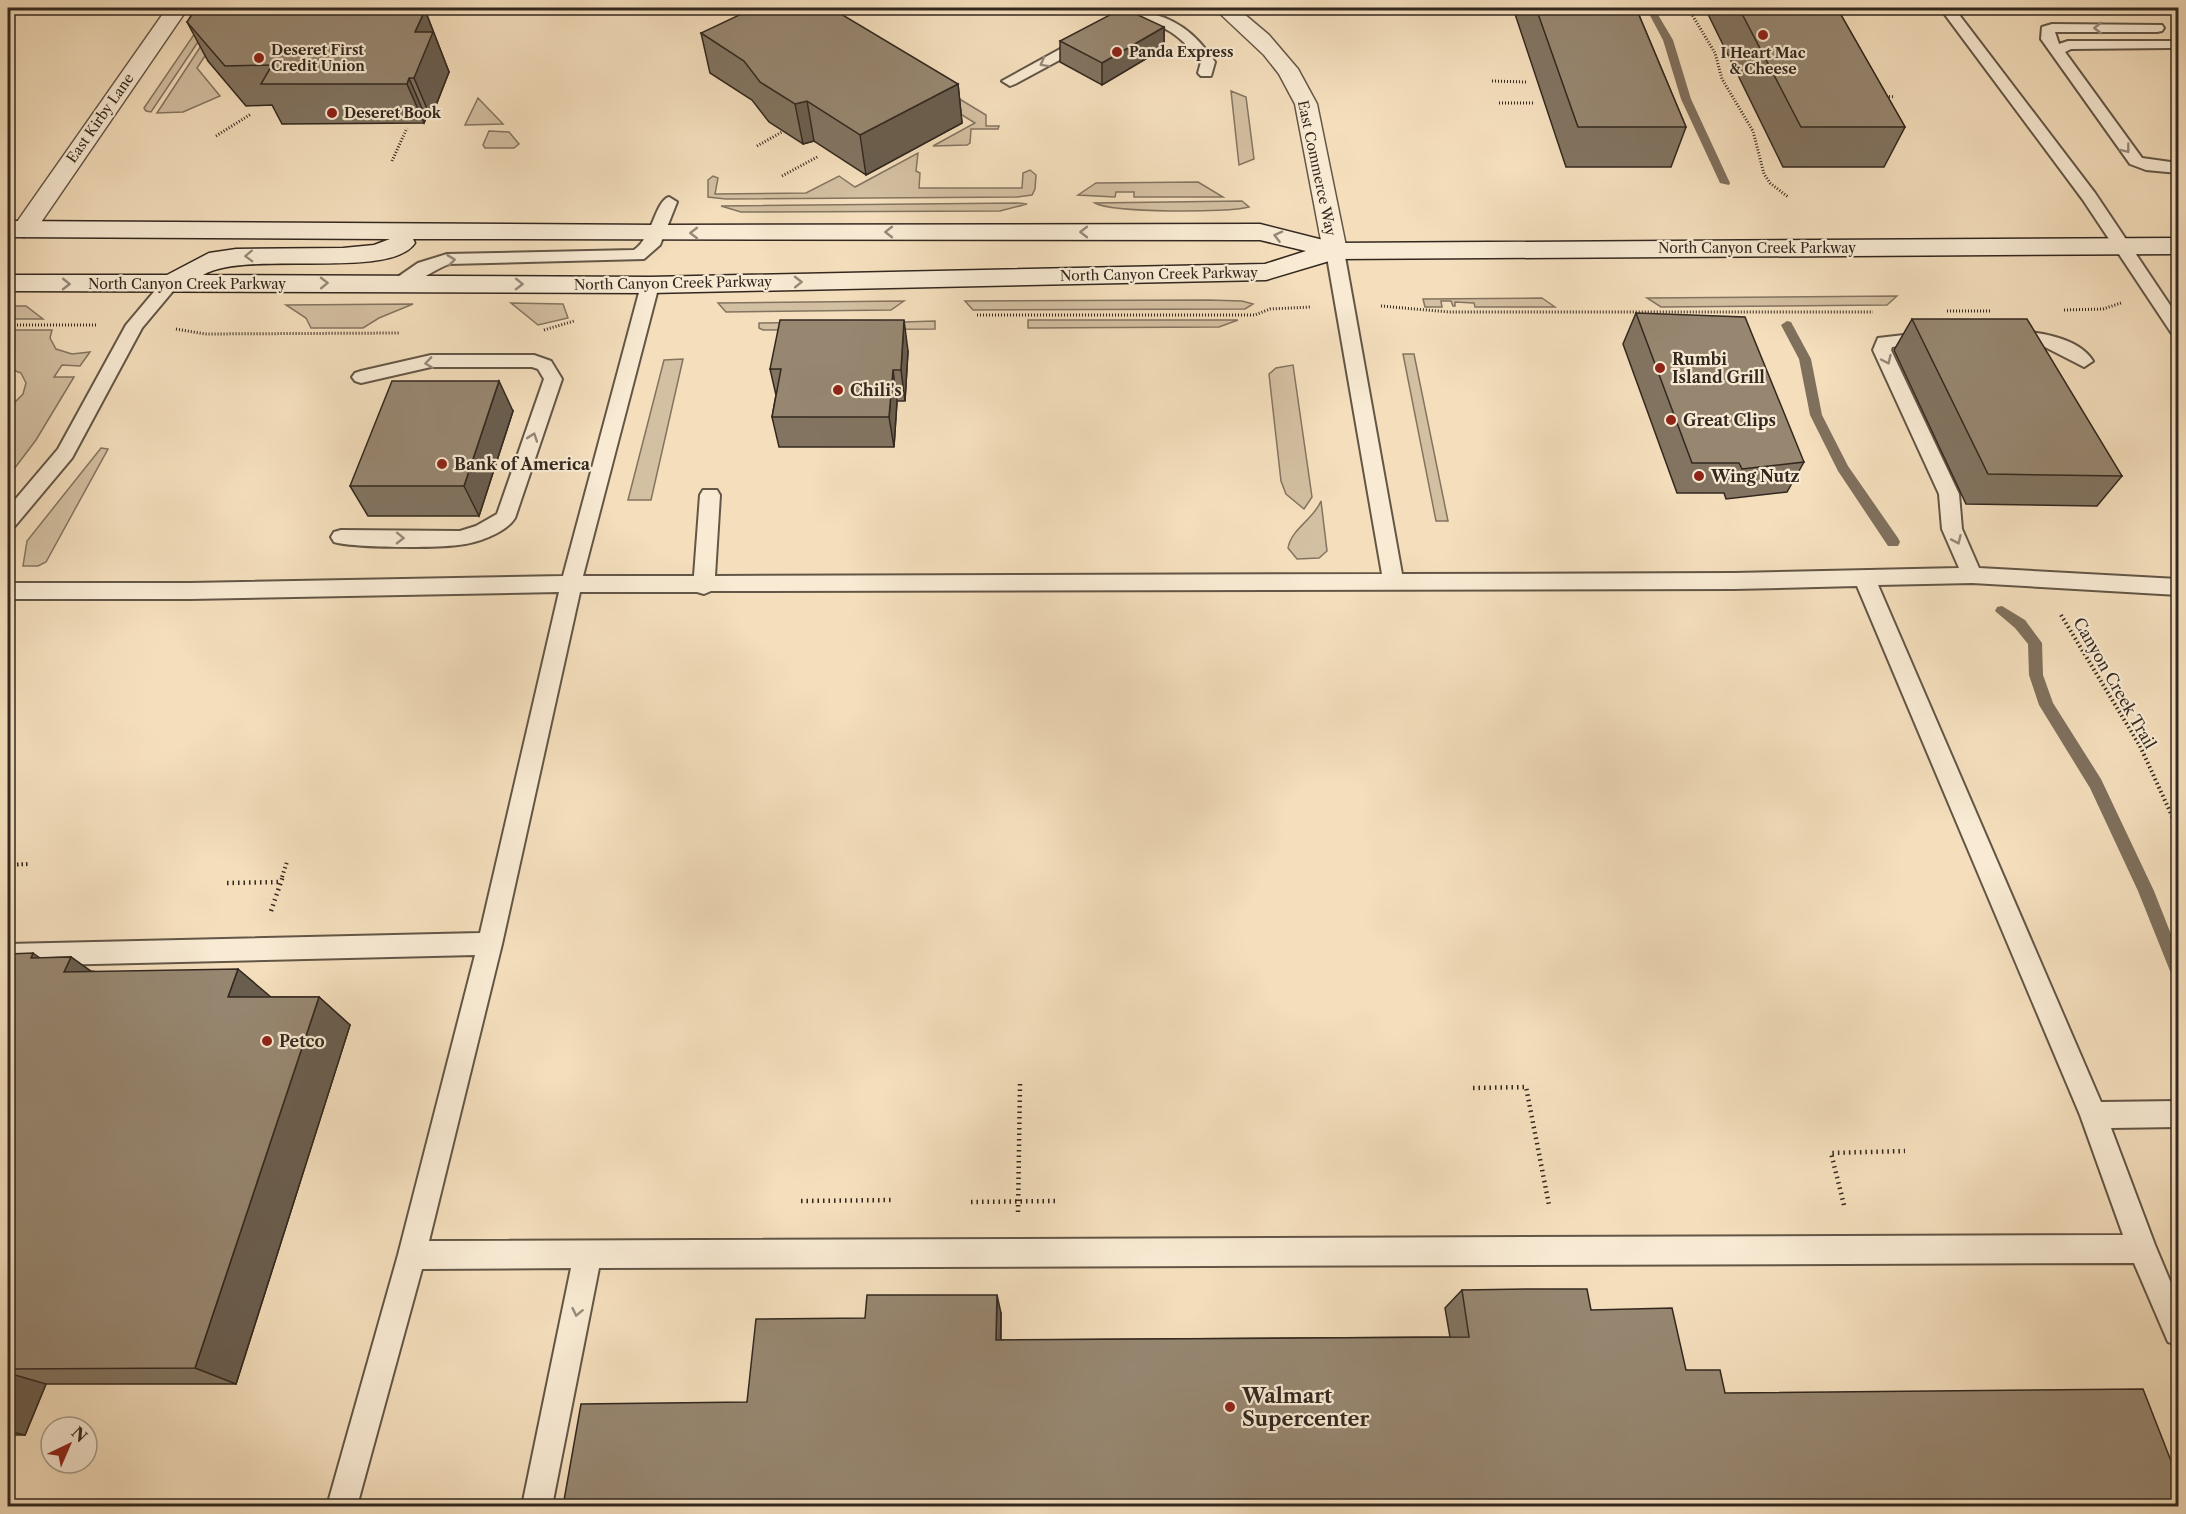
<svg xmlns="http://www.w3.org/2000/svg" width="2186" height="1514" font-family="'Libre Caslon Text',serif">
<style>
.green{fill:#d3bfa1;stroke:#837460;stroke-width:1.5}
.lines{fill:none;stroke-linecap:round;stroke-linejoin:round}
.stream{fill:#7f705d;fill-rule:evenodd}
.service-casing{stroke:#635646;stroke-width:4}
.tertiary-casing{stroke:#635646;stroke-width:3}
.secondary-casing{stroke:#33281f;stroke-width:3}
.path-far2{stroke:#33281f;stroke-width:3;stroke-dasharray:1 2;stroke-linecap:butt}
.path-far1{stroke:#33281f;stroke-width:4;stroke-dasharray:1.5 3;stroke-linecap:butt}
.path{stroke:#33281f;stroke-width:4.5;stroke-dasharray:1.5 4;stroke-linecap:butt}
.service{fill:#f8ead3;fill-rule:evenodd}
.tertiary{fill:#f8ead3;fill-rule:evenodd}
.secondary{fill:#f8ead3;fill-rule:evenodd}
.wall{fill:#827461;stroke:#33281f;stroke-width:1.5}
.shaded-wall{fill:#6a5e4f;stroke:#33281f;stroke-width:1.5}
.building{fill:#978771;stroke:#33281f;stroke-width:1.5}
.oneway{stroke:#968979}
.poi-dot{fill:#8f2418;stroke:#f8ead3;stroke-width:2}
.labels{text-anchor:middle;stroke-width:4.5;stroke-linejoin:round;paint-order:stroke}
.far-poi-label{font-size:14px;font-weight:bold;fill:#33281f;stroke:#f8ead3;text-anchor:start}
.far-street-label{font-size:14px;fill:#33281f;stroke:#f8ead3}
.poi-label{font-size:16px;font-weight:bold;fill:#33281f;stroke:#f8ead3;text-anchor:start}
.street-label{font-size:16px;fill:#33281f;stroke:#f8ead3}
.near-poi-label{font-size:20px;font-weight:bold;fill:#33281f;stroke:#f8ead3;text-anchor:start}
</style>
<rect width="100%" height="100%" fill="#f4debc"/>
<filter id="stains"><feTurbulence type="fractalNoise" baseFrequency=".00333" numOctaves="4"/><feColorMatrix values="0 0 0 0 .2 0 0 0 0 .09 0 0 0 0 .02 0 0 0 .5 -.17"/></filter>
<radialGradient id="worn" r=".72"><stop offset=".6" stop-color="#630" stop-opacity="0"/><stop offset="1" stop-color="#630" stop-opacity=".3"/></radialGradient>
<!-- green -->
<path class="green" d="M214 26 224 27 197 68 220 96 183 112 157 113Z
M208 27 151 112 146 111 144 108 195 33Z
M922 90 953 95 986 115V126H999L998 129H971L970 143 967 145 933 146 975 123Z
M1231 91 1246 97 1254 159 1239 165Z
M478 98 503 124 465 125Z
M489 131 509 132 519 144 514 148H485L483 145Z
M918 153 916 171 920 173 919 188H1022L1023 173 1030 170 1036 175 1035 189 1032 195 1017 197 726 199 708 197V180L713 176 718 178 715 194 806 193 839 176 855 187Z
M1198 182 1223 197H1134V192H1116L1115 197 1078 195 1096 183Z
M1242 201 1249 207C1228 213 1113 213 1095 203Z
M1018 203 1027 204 1000 211 741 212 721 206Z
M1897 296 1887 305 1661 307 1647 298Z
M1542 298 1555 307H1475L1474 303 1455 302V306H1453L1451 301H1441L1442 307H1425L1423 299Z
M1208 300 1242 301 1253 304 1245 309 973 310 965 301Z
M904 301 891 310 726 312 718 303Z
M511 303 563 304 568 318 538 325Z
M413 304 379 318 363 328H311L306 318 286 305Z
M8 306H26L43 319H8Z
M1028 320H1238L1219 327 1028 328Z
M935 321V329L763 330 759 328V323L825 322 904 327V322Z
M8 330H52L50 338 56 349 72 354 90 352 80 366 62 365 54 377H74L36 440 8 477V409L23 394 26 383 21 373 8 368Z
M1403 354H1414L1448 521H1436Z
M683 359 651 500H628L664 360Z
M1293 365 1312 497 1304 509 1286 494 1281 481 1269 374 1276 368Z
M101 448 108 449 46 562 38 566H23L27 541Z
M1321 501 1327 551 1319 558 1297 559 1288 548C1291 529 1314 519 1321 501Z"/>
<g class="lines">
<!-- stream -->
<path class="stream" d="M1646 8H1654L1673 40 1691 99 1730 183 1729 185 1720 183 1681 99 1663 40Z
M1787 321 1791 322 1811 359 1822 415 1848 466 1898 538 1900 542 1898 546H1888L1838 471 1810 415 1799 359 1781 325Z
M2002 606 2025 620 2042 643 2043 675 2053 703 2101 779 2154 891 2178 952V978L2172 976 2138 891 2090 788 2039 705 2029 675 2028 644 2015 628 1995 611 1997 607Z"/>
<defs>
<path id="service" d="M1940 8H1954L2095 193 2178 317V336L2172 334 2083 200Z
M1140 12C1175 16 1196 34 1215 62L1211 76H1201L1198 73 1201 62C1183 38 1162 19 1130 22L1015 84 1010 86 1002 81 1122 15Z
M2052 24 2162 25 2164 28 2162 31 2157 32H2055L2059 44 2068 41H2175L2177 44 2175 47 2170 48 2071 49 2065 52 2142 158 2178 163V173L2146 170 2130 164 2041 39 2042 27Z
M669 197 677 202 660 245 644 259 449 264C431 271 416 284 398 289L389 283 418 263 447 254 634 250C653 237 655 201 669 197Z
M1335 246 1344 251 1402 574 1734 573 1959 568 1942 529 1939 494 1873 350 1878 338 1930 332 1939 338 1936 342 1892 347 1891 350 1959 494 1962 529 1979 568 2178 579V595L1972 583 1878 585 2101 1102 2178 1101V1127L2111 1128 2155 1245 2178 1300V1346L2168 1342 2134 1263 599 1268 552 1506H522L571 1268 422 1269 357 1506H327L398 1255 475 955 8 966V944L480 933 559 592 190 599H8V583H190L563 576 641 285 650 279 659 285 583 576H694L700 495 703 490H717L720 495 715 576 1382 574 1326 251ZM1857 586 2080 1115 2123 1235 429 1241 502 944 580 592H697L704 594 711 591 1734 589Z
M169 279 178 285 142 328 72 458 15 526 8 528V508L58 449 126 325 163 281Z
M2008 331C2034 331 2078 336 2093 361L2084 367 2043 346 2002 341 1999 337Z
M431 355H534L551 361 562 379 515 518C506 533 475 544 458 545 435 548 354 548 334 542L331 537 334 532 341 530 460 531 476 526 497 514 544 379 538 369 532 367H431L361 383 355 381 352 377 355 373 361 371Z"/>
<path id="tertiary" d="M167 8H188L33 234 24 237 15 234 12 229Z
M1214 8H1237L1269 35 1298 69 1317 104 1347 251 1344 257 1335 259 1326 257 1323 251 1295 104 1279 74 1264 55Z"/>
<path id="secondary" d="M8 221 659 225 1260 224 1335 243 2178 238V254L1336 259 1266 280 650 293 8 291V275H167L209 253 236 249 343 248 374 245 390 239 8 237ZM413 239 1260 240 1306 251 1265 264 650 277 203 275C246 249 390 281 415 243Z"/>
</defs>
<!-- service casing -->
<use href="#service" class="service-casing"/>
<!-- tertiary casing -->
<use href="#tertiary" class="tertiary-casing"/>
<!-- secondary casing -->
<use href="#secondary" class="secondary-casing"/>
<!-- path-far2 -->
<path class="path-far2" d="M1688 8 1715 53 1722 79 1753 131 1764 174 1770 183 1788 197
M1492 81 1526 82
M1883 96 1895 97
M1499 103H1534
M216 136 251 114
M757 146 782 132
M392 161 407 128
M782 176 819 156
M1381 306 1449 312H1873
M2064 310 2103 309 2121 303
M1947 311H1990
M977 315H1255L1270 309 1311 307
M8 325H97
M176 329 205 334 399 333
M544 330 574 321"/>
<!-- path-far1 -->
<path class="path-far1" d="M2061 615 2140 746 2178 829
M8 865 29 864
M282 877 287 862"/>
<!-- path -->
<path class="path" d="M227 883 280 882
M271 911 283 876
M1473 1088 1526 1087 1549 1205
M801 1201 892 1200
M971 1202 1057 1201
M1844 1205 1831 1153 1905 1151
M1018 1212 1020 1083"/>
<!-- service -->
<use href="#service" class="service"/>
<!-- tertiary -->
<use href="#tertiary" class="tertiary"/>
<!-- secondary -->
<use href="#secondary" class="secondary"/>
</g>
<!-- wall -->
<path class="wall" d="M1513 8H1636L1686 127 1671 167H1566Z
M1705 8H1837L1905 127 1884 167H1783Z
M425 10 449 72 431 118H426L424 123 282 124 272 105 246 106 208 61 187 22 365 11Z
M1164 27V48L1102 85 1060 62V41Z
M701 33 958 84 962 123 866 175 814 141 803 144 769 122 752 100 710 73Z
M1636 313 1804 462 1787 492 1726 499 1724 493H1677L1623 344Z
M1912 319 2122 476 2097 506 1966 504 1894 350Z
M908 351 905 401H897L894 447H779L772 417 776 395 770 369Z
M513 411 479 516H368L350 486Z
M8 954 40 958 71 957 91 971 271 997H319L350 1025 236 1384H46L25 1435H8Z
M1462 1290 1591 1310 1686 1370 1725 1393 747 1402 865 1318 1001 1313V1340L1450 1337 1445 1308Z"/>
<!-- shaded-wall -->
<path class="shaded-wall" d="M358 8H363L378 41 356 11Z
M425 10 449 72 431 118 414 78 415 32Z
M1164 27V48L1102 85V63Z
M409 78 426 118 424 123 407 84Z
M958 84 962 123 866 175 860 135Z
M807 101 814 141 803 144 795 104Z
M904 320 908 351 905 401 901 370Z
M893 370 897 401 894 447 889 417Z
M499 381 513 411 479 516 464 486Z
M33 953 75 983 31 958Z
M71 957 111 986 64 972Z
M238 969 272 998 228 997Z
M319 997 350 1025 236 1384 195 1368Z
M997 1295 1001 1313 1000 1357 996 1340Z
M8 1373 46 1384 25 1435 8 1431Z"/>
<!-- building -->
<path class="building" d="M196 8H358L356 11 425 10 415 32H433L414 78H409L407 84H261L272 65 225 66 187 22Z
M754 8H831L958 84 860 135 807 101 795 104 760 82 744 61 701 33Z
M1123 8 1164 27 1102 63 1060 41Z
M1536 8H1636L1686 127H1578Z
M1739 8H1837L1905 127H1801Z
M1636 313 1745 317 1804 462 1742 469 1739 463H1692Z
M1912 319H2027L2122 476 1988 474Z
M780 320H904L901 370H893L889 417H772L781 369H770Z
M392 381H499L464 486H350Z
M33 953 31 958 71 957 64 972 238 969 228 997H319L195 1368 8 1369V954Z
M1526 1289H1587L1591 1310 1672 1308 1686 1370H1720L1725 1393 2143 1389 2178 1479V1506H563L581 1404 747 1402 756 1319 865 1318 867 1295H997L996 1340 1469 1337 1462 1290Z"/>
<!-- one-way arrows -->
<defs><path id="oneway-chevron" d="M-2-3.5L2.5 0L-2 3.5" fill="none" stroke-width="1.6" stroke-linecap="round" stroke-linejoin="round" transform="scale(1.5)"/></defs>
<g class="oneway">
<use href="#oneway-chevron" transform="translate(2098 28) rotate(-180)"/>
<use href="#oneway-chevron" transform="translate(1044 63) rotate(151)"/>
<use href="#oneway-chevron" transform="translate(2126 149) rotate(52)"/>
<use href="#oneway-chevron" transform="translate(889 232) rotate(180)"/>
<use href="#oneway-chevron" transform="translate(1084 232) rotate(180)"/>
<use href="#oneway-chevron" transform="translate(694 233) rotate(180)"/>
<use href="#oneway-chevron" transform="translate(1278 236) rotate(-166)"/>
<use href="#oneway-chevron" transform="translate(249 256) rotate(178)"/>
<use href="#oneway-chevron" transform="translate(451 260) rotate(-7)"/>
<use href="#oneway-chevron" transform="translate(798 282) rotate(-1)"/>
<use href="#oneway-chevron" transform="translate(324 283) rotate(-1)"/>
<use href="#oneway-chevron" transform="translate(66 284) rotate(1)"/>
<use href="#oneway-chevron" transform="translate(519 284) rotate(1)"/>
<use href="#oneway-chevron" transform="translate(1887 360) rotate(65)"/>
<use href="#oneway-chevron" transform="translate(429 363) rotate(172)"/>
<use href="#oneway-chevron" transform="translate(533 437) rotate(-71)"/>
<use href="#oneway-chevron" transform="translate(400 538) rotate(1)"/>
<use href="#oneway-chevron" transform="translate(1957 540) rotate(66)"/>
<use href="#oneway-chevron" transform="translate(577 1312) rotate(102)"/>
</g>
<!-- markers -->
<g class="poi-dot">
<circle cx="1763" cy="35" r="6"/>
<circle cx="1117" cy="52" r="6"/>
<circle cx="259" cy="58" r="6"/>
<circle cx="332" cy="113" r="6"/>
<circle cx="1660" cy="368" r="6"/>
<circle cx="838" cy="390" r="6"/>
<circle cx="1671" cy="420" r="6"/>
<circle cx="442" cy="464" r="6"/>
<circle cx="1699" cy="476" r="6"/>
<circle cx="267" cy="1041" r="6"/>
<circle cx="1230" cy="1407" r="6"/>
</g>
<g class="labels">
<!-- far-poi labels -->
<g class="far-poi-label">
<text x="271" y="55">Deseret First<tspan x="271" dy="16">Credit Union</tspan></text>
<text x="1129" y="57">Panda Express</text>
<text x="1763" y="58" text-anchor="middle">I Heart Mac<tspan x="1763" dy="16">&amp; Cheese</tspan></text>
<text x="344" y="118">Deseret Book</text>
</g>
<!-- far-street labels -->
<g class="far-street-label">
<text transform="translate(100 118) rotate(-55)" y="5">East Kirby Lane</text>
<text transform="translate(1317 168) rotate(78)" y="5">East Commerce Way</text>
<text x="1757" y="253">North Canyon Creek Parkway</text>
<text transform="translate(1159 274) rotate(-1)" y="5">North Canyon Creek Parkway</text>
<text transform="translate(673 283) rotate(-1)" y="5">North Canyon Creek Parkway</text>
<text x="187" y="289">North Canyon Creek Parkway</text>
</g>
<!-- poi labels -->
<g class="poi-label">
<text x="1672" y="365">Rumbi<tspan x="1672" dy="18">Island Grill</tspan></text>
<text x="850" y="396">Chili's</text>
<text x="1683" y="426">Great Clips</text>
<text x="454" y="470">Bank of America</text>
<text x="1711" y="482">Wing Nutz</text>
<text x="279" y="1047">Petco</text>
</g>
<!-- street labels -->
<g class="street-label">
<text transform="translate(2115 683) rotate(60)" y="6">Canyon Creek Trail</text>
</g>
<!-- near-poi labels -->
<g class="near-poi-label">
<text x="1242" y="1403">Walmart<tspan x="1242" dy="23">Supercenter</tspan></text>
</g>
</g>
<!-- margin -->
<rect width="2186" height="1514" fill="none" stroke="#f4debc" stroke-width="30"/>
<rect x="9" y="9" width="2168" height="1496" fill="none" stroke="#33281f" stroke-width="3"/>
<rect x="15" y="15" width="2156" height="1484" fill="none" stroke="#33281f" stroke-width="1.5"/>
<!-- north arrow -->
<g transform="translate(69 1445) rotate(44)"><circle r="28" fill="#f8ead3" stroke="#a99c8b" stroke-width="1.5"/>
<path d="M0-4.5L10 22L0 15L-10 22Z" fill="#8f2418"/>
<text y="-9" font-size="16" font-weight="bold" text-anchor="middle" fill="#33281f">N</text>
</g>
<rect width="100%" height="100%" filter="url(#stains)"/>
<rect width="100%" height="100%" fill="url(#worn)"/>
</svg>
